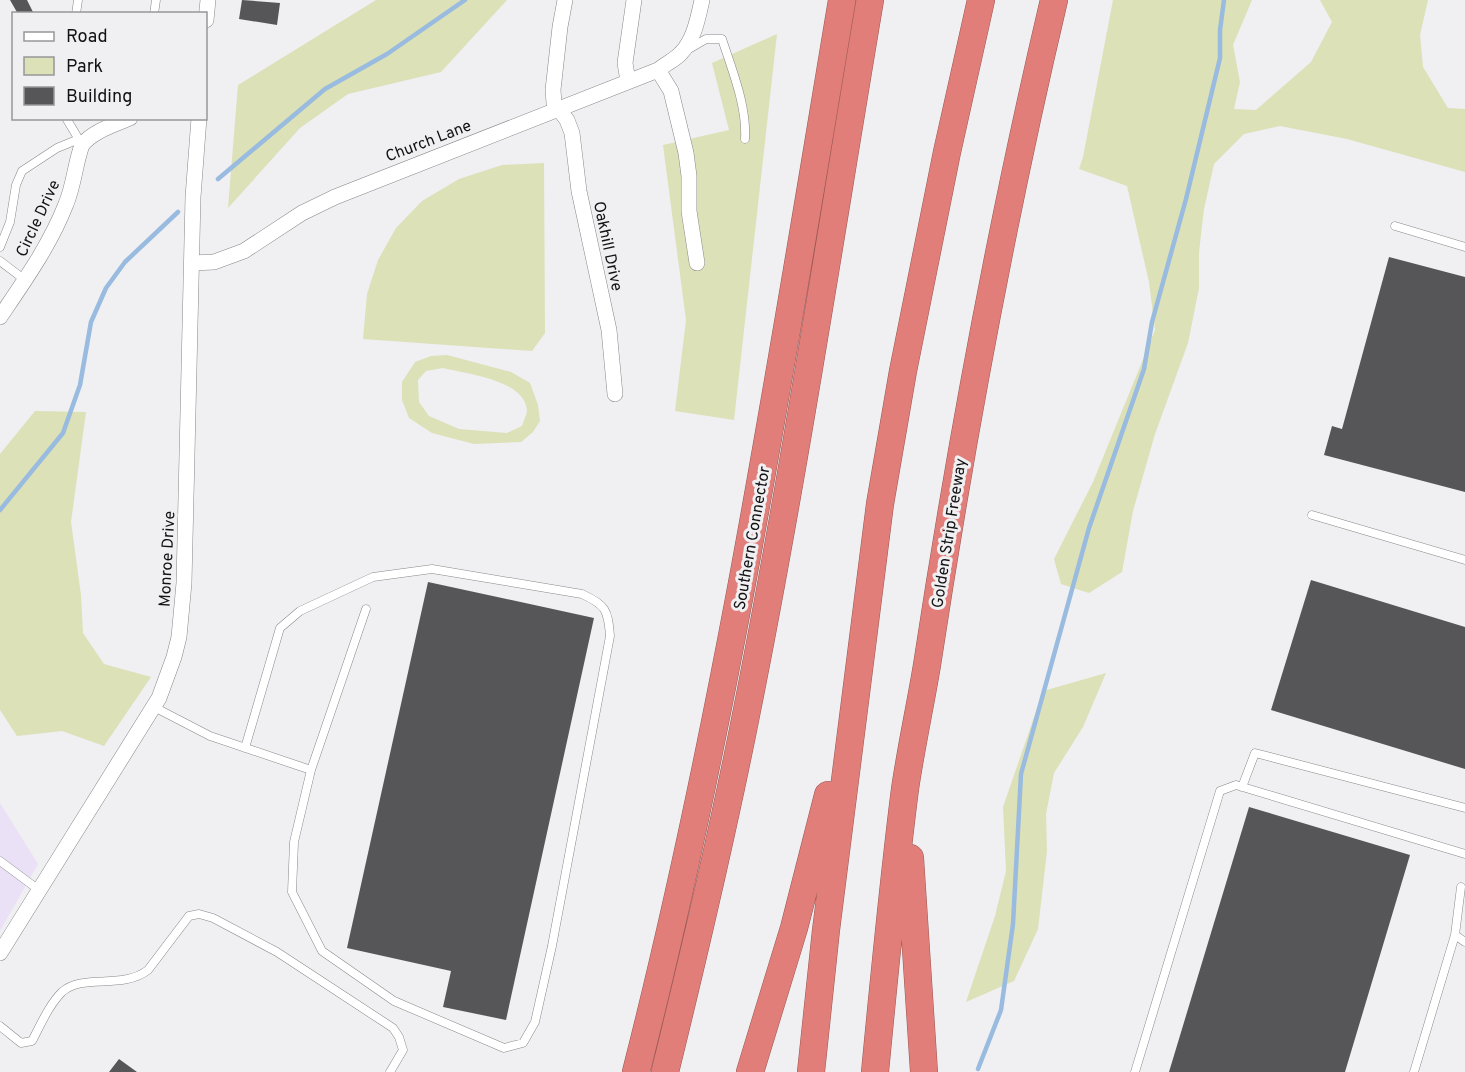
<svg xmlns="http://www.w3.org/2000/svg" width="1465" height="1072" font-family="Overpass,sans-serif">
<style>
.industrial{fill:#ebe1f6}
.green{fill:#dce1b8;fill-rule:evenodd}
.lines{fill:none;stroke-linecap:round;stroke-linejoin:round}
.stream{stroke:#98bbdf;stroke-width:4.5}
.building{fill:#565558}
.lane-casing{stroke:#88888a;stroke-width:9}
.street-casing{stroke:#88888a;stroke-width:16}
.highway-casing{stroke:#995855;stroke-width:28}
.lane{stroke:#fff;stroke-width:8}
.street{stroke:#fff;stroke-width:15}
.highway{stroke:#e17e79;stroke-width:27}
.labels{text-anchor:middle;stroke-width:6;stroke-linejoin:round;paint-order:stroke}
.street-label{font-size:16px;fill:#121213;stroke:#f0eff2}
</style>
<rect width="100%" height="100%" fill="#f0eff2"/>
<!-- industrial -->
<path class="industrial" d="M0 803 38 864 0 931Z"/>
<!-- green -->
<path class="green" d="M376 0H507L441 72 348 94 300 128 228 208 238 85Z
M1113 0H1252L1233 45 1240 82 1234 109 1256 110 1311 62 1332 22 1320 0H1428L1420 35 1423 67 1448 108 1465 109V172L1347 139 1280 126 1244 134 1214 164 1204 209 1199 252V288L1188 343 1155 434 1133 511 1122 572 1089 593 1061 584 1054 559 1093 482 1155 330 1149 282 1127 186 1079 169 1083 157Z
M777 34 734 420 675 411 686 320 663 145 729 130 712 63Z
M544 163 545 333 532 351 363 339 367 294 378 260 396 228 422 201 459 179 502 165Z
M447 355 511 372 530 383 538 405 540 421 533 432 521 442 474 444 432 433 409 418 402 400V382L415 362 431 356ZM443 368C467 374 527 380 527 412 526 416 523 422 522 426L507 433 459 429 429 416 419 402 418 380 426 371Z
M35 411 86 412 71 522 81 595 83 633 104 664 151 677 104 746 62 731 17 736 0 710V454Z
M1106 673 1083 727 1054 773 1046 814 1047 851 1038 929 1014 981 966 1002 995 916 1006 871 1003 807 1043 691Z"/>
<g class="lines">
<!-- stream -->
<path class="stream" d="M218 179 325 89 387 54 465 0
M0 510 63 433 80 385 91 322 106 288 125 262 178 212
M978 1069 1001 1010 1013 924 1021 774 1089 528 1144 369 1152 322 1186 199 1220 58V30L1224 0"/>
</g>
<!-- building -->
<path class="building" d="M10 0H27L34 14H18Z
M242 0 280 3 277 25 239 19Z
M1389 257 1465 277V492L1324 455 1332 426 1342 429Z
M1311 580 1465 627V769L1271 710Z
M428 582 594 618 506 1020 443 1007 451 971 347 948Z
M1249 807 1410 855 1345 1072H1169Z
M119 1059 137 1072H109Z"/>
<g class="lines">
<defs>
<path id="lane" d="M76 14 78 0
M154 14 156 0
M687 50 706 39H722C732 70 747 106 745 139
M66 118 81 143
M1395 226 1465 247
M0 247 10 222 16 185 22 171 57 148 79 139
M0 261 25 280
M1312 515 1465 560
M154 707 210 736 311 770
M245 748 280 628 300 611 373 577 432 569 582 594C606 605 608 610 610 636L552 946 535 1022 523 1043 504 1048 394 1001 322 951 292 892 294 842 311 770 366 609
M1242 787 1255 753 1465 808
M0 861 39 890
M1455 935 1465 942
M0 1026 21 1043 32 1041C41 1024 49 1005 62 992 83 973 122 990 148 970L189 916 199 914 213 918 277 952 393 1028 399 1037 403 1050 390 1072
M1135 1072 1220 791 1236 785 1465 854
M1414 1072 1455 935 1461 887"/>
<path id="street" d="M565 0 560 27 553 90 554 103 567 120 572 133 579 191 609 330 615 394
M206 20 208 0
M658 70 671 91 686 153 689 176V211L697 263
M628 81 625 63 634 0
M192 263 214 262 244 251 302 213 335 197 658 70C665 64 675 60 681 53 694 40 698 18 702 0
M0 317C25 280 50 245 66 204 74 185 75 164 82 145 93 131 114 125 130 118
M0 953 149 714 159 698 174 657 179 637 184 583 193 197 199 118"/>
<path id="highway" d="M910 858 924 1072
M636 1072C726 719 782 359 842 0
M665 1072C693 958 720 844 743 730 792 488 829 243 870 0
M750 1072 794 928 828 795
M811 1072 826 930 880 504 903 371 947 152 981 0
M875 1072C884 978 893 883 905 789 911 748 920 707 927 665 961 442 1002 220 1054 0"/>
</defs>
<!-- lane casing -->
<use href="#lane" class="lane-casing"/>
<!-- street casing -->
<use href="#street" class="street-casing"/>
<!-- highway casing -->
<use href="#highway" class="highway-casing"/>
<!-- lane -->
<use href="#lane" class="lane"/>
<!-- street -->
<use href="#street" class="street"/>
<!-- highway -->
<use href="#highway" class="highway"/>
</g>
<g class="labels">
<!-- street labels -->
<g class="street-label">
<text transform="translate(428 140) rotate(-21)" y="6">Church Lane</text>
<text transform="translate(37 218) rotate(-65)" y="6">Circle Drive</text>
<text transform="translate(609 246) rotate(78)" y="6">Oakhill Drive</text>
<text transform="translate(948 533) rotate(-81)" y="6">Golden Strip Freeway</text>
<text transform="translate(751 538) rotate(-80)" y="6">Southern Connector</text>
<text transform="translate(166 559) rotate(-87)" y="6">Monroe Drive</text>
</g>
</g>
<!-- legend -->
<rect x="12" y="12" width="195" height="108" fill="#f0eff2" stroke="#979799" stroke-width="1.5"/>
<rect x="24" y="32" width="30" height="9" fill="#ffffff" stroke="#979799" stroke-width="1.5"/>
<text x="66" y="42" font-size="18" fill="#121213">Road</text>
<rect x="24" y="57" width="30" height="18" fill="#dce1b8" stroke="#979799" stroke-width="1.5"/>
<text x="66" y="72" font-size="18" fill="#121213">Park</text>
<rect x="24" y="87" width="30" height="18" fill="#565558" stroke="#979799" stroke-width="1.5"/>
<text x="66" y="102" font-size="18" fill="#121213">Building</text>
</svg>
